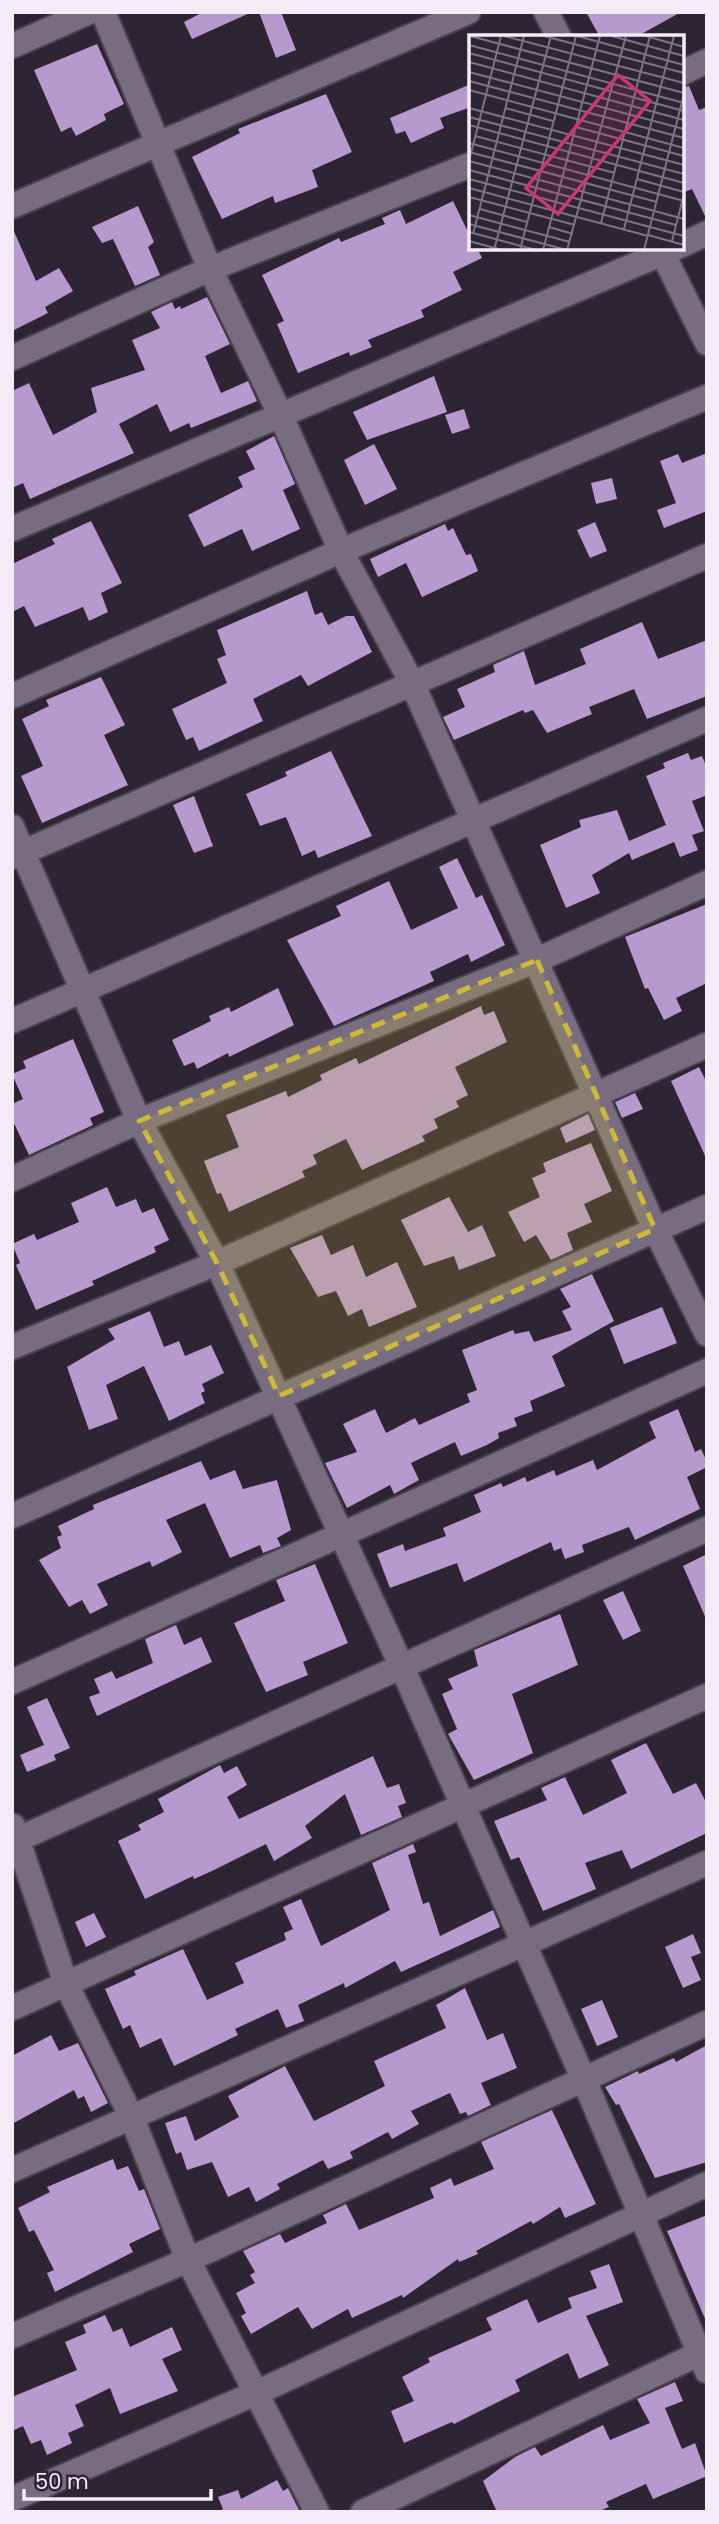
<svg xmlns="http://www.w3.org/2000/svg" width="719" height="2524" font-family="Poppins,sans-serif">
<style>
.building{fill:#b79acd}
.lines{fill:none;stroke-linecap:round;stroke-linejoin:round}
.minor-casing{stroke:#4a4350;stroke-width:28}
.minor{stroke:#786d80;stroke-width:24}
.marked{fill:#ccb938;fill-opacity:0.2;stroke:#ccb938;stroke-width:5;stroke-dasharray:14 9;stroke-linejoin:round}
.inset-road{fill:none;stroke:#7c7482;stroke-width:2}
.view{fill:#c93872;fill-opacity:0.15;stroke:#c93872;stroke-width:3.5}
.inset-edge{fill:none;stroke:#f2ecf7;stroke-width:3.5}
</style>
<rect width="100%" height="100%" fill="#2d2434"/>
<!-- building -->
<path class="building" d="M203 12H252L192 39 184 22Z
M259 12H281L296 50 276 58Z
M586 12H681L636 37H600Z
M97 44 124 104 104 114 106 120 76 136 71 127 61 132 34 70Z
M471 84V107L440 118 444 128 411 143 405 131 396 134 390 118Z
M689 86 699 110 707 107 706 218 692 189 682 193V88Z
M326 94 352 152 312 170 318 187 275 203 273 196 222 219 192 157 240 133 238 129Z
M453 201 471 238V248H477L482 258 453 272 462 290 421 310 424 317 368 340 372 347 350 356 349 352 298 373 277 324 284 321 262 275 339 238 341 242 385 224 382 218 400 210 406 224Z
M138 206 154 242 148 247 160 275 135 286 113 239 102 243 92 227Z
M12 227 36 281 59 268 73 291 45 307 48 313 12 331Z
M207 297 230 344 205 356 221 393 248 381 257 401 191 428 189 423 170 432 157 404 119 424 134 453 30 499 23 483 12 488V391L29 383 53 435 97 412 91 388 145 370 132 340 160 328 151 312 172 302 175 309 180 306 181 309Z
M434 376 447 412 367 440 353 412Z
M464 409 470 428 452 434 445 415Z
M274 436 295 484 283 490 300 529 252 551 242 529 204 547 188 515 243 487 238 477 255 469 246 451Z
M374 444 397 489 365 505 344 460Z
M707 453V511L664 528 657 510 676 503 660 461 678 454 682 463Z
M612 478 617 499 596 504 591 483Z
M91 521 122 583 101 593 108 612 89 621 83 607 35 627 24 606 12 612V564L55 544 52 539Z
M595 522 607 551 590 558 577 530Z
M445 524 448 531 453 528 466 555 471 554 478 571 422 597 406 563 378 577 370 559Z
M307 591 315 615 322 612 328 625 346 616H354L372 652 308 686 301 675 253 699 263 721 199 751 193 737 186 740 172 709 227 683 217 659 226 655 217 630Z
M642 622 658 659 707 640V696L647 719 634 689 589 707 592 714 547 733 533 710 525 713 523 710 454 740 443 717 465 707 457 689 495 672 493 665 524 651 535 685 586 664 580 649Z
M101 677 125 725 104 735 128 785 42 823 21 776 43 766 22 719 49 706 46 700Z
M331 751 372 836 318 858 315 850 302 856 286 817 260 826 246 794 287 776 285 772Z
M688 753 691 760 702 756 707 768V795L692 801 704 831 692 835 698 850 680 857 674 842 632 860 629 853 592 875 600 893 566 908 540 845 581 827 579 820 617 810 629 841 666 825 646 776 665 768 663 763Z
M194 796 213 846 194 853 173 805Z
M457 858 476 898 482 895 505 945 471 962 468 954 430 972 434 981 334 1026 287 940 341 916 336 906 389 881 411 930 458 908 439 867Z
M707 904V983L676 998 682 1011 664 1020 648 988 645 989 625 937Z
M278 988 294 1025 229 1057 228 1053 197 1069 194 1062 184 1066 172 1040 211 1021 209 1016 229 1007 231 1012Z
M481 1006 484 1015 494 1011 507 1042 455 1067 468 1095 456 1101 459 1107 434 1119 438 1128 422 1136 425 1141 362 1170 346 1139 313 1155 317 1164 302 1171 305 1177 229 1212 221 1193 217 1194 204 1161 239 1147 226 1115 286 1091 288 1097 322 1080 320 1075 356 1058 359 1064Z
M73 1039 104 1112 90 1118 93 1125 29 1155 12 1119V1104L23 1099 12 1074 26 1068 23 1061Z
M699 1067 707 1083V1160L671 1081Z
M635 1093 643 1109 622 1118 615 1102Z
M588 1114 595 1130 566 1143 560 1128Z
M591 1143 612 1191 584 1204 592 1222 567 1233 573 1250 551 1260 536 1235 524 1242 508 1212 540 1197 532 1178 546 1172 543 1163Z
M107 1187 116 1207 136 1199 142 1213 154 1208 169 1240 154 1247 156 1252 92 1281 94 1285 36 1310 16 1265 20 1263 12 1244 34 1234 37 1240 79 1222 71 1203Z
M449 1197 468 1232 482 1225 496 1256 459 1270 454 1256 424 1266 401 1220Z
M322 1235 331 1255 353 1245 366 1277 397 1262 417 1307 369 1327 362 1309 348 1316 336 1291 318 1297 290 1248Z
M592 1274 614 1321 552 1356 565 1386 530 1401 533 1411 514 1418 517 1426 498 1433 499 1438 487 1445 461 1456 455 1442 411 1463 419 1480 394 1494 390 1485 347 1508 325 1463 357 1452 343 1424 375 1409 386 1433 415 1418 419 1425 470 1402 467 1394 477 1390 462 1350 513 1330 515 1334 529 1331 534 1342 572 1330 562 1311 571 1307 560 1289Z
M662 1307 677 1343 624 1364 610 1328Z
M150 1311 164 1347 179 1341 185 1356 211 1345 224 1373 202 1384 205 1391 201 1393 205 1403 169 1421 144 1366 106 1385 118 1419 89 1430 67 1367 115 1339 108 1329Z
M678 1409 695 1452 701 1449 707 1462V1467L687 1477 700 1509 635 1540 629 1527 582 1545 584 1552 565 1559 561 1548 554 1551 551 1542 464 1582 457 1563 390 1588 377 1554 403 1544 405 1551 446 1536 443 1528 481 1512 474 1495 501 1483 503 1487 525 1477 527 1482 554 1470 556 1476 593 1460 597 1470 656 1438 649 1422Z
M201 1461 210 1480 235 1470 243 1489 277 1480 291 1530 277 1538 281 1546 263 1553 260 1545 230 1558 205 1503 166 1520 182 1552 152 1567 150 1561 97 1584 108 1605 90 1614 82 1600 69 1607 39 1560 61 1548 57 1537 62 1535 58 1526 94 1509 93 1505Z
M707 1554V1621L683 1566Z
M315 1564 348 1643 303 1662 308 1675 266 1692 234 1623 285 1601 276 1580Z
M623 1591 641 1631 623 1640 603 1600Z
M560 1614 578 1665 512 1694 533 1753 474 1780 448 1734 457 1729 442 1694 453 1689 448 1679 478 1666 474 1650Z
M176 1625 184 1645 201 1637 212 1662 97 1716 89 1697 100 1693 94 1679 112 1671 116 1679 153 1663 145 1639Z
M47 1698 70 1748 54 1755 56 1760 27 1772 20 1755 44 1745 27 1707Z
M646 1743 673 1794 696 1783 707 1804V1833L631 1869 622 1850 585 1863 596 1889 543 1911 519 1857 511 1860 494 1821 547 1800 541 1788 565 1777 583 1815 627 1793 611 1760Z
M373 1756 387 1788 399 1784 406 1803 398 1806 402 1817 361 1835 345 1794 305 1826 312 1838 274 1861 266 1844 212 1871 194 1879 193 1876 145 1899 118 1841 141 1830 138 1825 164 1812 158 1799 220 1765 224 1773 237 1766 247 1785 227 1797 239 1819Z
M413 1844 416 1852 408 1855 423 1904 429 1902 440 1936 493 1910 500 1927 401 1972 395 1961 345 1988 344 1983 298 2005 304 2021 286 2028 278 2009 235 2029 238 2035 174 2066 161 2038 140 2048 130 2025 123 2029 105 1989 136 1975 134 1971 183 1949 207 2000 244 1983 235 1963 286 1940 284 1933 293 1929 283 1907 301 1899 321 1946 390 1910 372 1863Z
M94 1913 106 1937 86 1947 75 1922Z
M693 1934 701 1953 691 1957 701 1980 683 1988 665 1947Z
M465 1988 487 2040 503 2033 517 2068 481 2083 491 2105 468 2116 466 2112 460 2114 450 2093 411 2111 419 2124 392 2139 388 2132 350 2152 353 2158 328 2169 323 2160 277 2184 280 2189 256 2202 249 2187 228 2197 212 2162 187 2170 181 2152 176 2154 165 2123 186 2116 195 2141 239 2117 228 2096 285 2066 314 2121 385 2086 374 2061 446 2028 436 2005Z
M602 2000 618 2037 597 2046 581 2009Z
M51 2035 59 2051 78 2043 108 2103 91 2112 84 2096 78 2099 74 2090 12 2124V2056Z
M707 2045V2162L655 2178 619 2104 616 2105 605 2087 638 2071 639 2074 674 2058 676 2062Z
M552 2110 596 2204 565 2218 560 2207 533 2224 531 2221 476 2251 478 2254 459 2262 458 2259 403 2298 402 2295 352 2318 348 2309 312 2329 298 2307 251 2334 241 2316 246 2313 236 2293 255 2283 250 2275 255 2272 243 2251 280 2234 285 2243 327 2223 323 2215 346 2204 359 2230 434 2198 430 2188 451 2178 454 2186 494 2169 481 2142Z
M113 2159 117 2170 128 2166 139 2191 144 2189 160 2229 129 2244 133 2252 55 2292 47 2273 54 2270 34 2230 29 2232 18 2208 50 2192 47 2187Z
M707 2215V2321H706L667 2231Z
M609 2264 623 2302 586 2316 609 2365 579 2379 568 2353 515 2380 520 2391 454 2424 452 2422 404 2443 391 2411 414 2401 402 2377 430 2362 428 2358 492 2330 486 2318 527 2299 538 2323 572 2308 568 2298 597 2288 590 2271Z
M105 2315 113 2332 122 2328 130 2347 172 2327 182 2350 162 2359 178 2391 120 2414 110 2388 75 2405 84 2426 68 2433 72 2443 47 2455 41 2440 31 2444 23 2426 12 2431V2397L77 2370 65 2342 86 2333 83 2325Z
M675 2382 683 2401 665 2408 682 2449 695 2443 707 2476 653 2499 646 2484 606 2502 609 2507 597 2512H497L483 2481 515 2457 535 2447 541 2456 603 2425 610 2440 650 2423 637 2399Z
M277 2480 283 2491 288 2488 300 2512H218L223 2509 218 2497 238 2490 241 2499Z"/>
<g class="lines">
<defs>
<path id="minor" d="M103 12 210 269 280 414 341 551 412 683 655 1229 707 1334
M546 12 559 37
M12 46 89 12
M682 73 707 61
M12 206 468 12
M682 245 707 233
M660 248 707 343
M12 358 210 269 470 165
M12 529 675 248
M12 696 341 551 707 397
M12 827 139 1121 217 1263 401 1665 584 2080 707 2371
M12 857 707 556
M12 1021 707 719
M12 1179 139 1121 537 960 707 883
M12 1347 217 1263 707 1045
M12 1516 707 1207
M12 1682 707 1371
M13 1826 66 1984 132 2118 188 2260 317 2512
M12 1842 707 1529
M12 2008 707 1696
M12 2170 707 1863
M12 2336 188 2260 707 2023
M12 2499 256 2393 707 2184
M363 2512 707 2350"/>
</defs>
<!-- minor casing -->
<use href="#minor" class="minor-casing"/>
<!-- minor -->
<use href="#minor" class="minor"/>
</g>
<!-- marked area -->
<path class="marked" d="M537 960 655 1229 279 1396 217 1263 139 1121Z"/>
<!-- overview -->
<g transform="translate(469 35)">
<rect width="215" height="215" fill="#2d2434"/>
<path class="inset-road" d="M1 1 215 58M35 1 215 48M75 1 215 38M108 1 215 30M143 1 215 21M177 1 215 12M205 1 185 77 215 85M0 10 215 68M0 18 215 76M0 27 185 77 155 194M0 37 215 94M0 46 215 103M0 55 215 113M0 73 215 130M36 73 84 86M0 82 215 139M0 90 215 148M107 92 215 121M6 101 146 138M0 108 215 166M0 117 188 167M0 126 215 184M0 126 32 1M0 135 207 190M0 144 215 201M168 144 215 157M0 153 179 201M0 162 106 190M11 174 58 187M0 180 101 207M132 188 181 1M0 189 98 215M80 192 104 199M0 197 67 215M4 199 55 1M179 200 215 210M0 206 33 215M203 206 215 159M25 215 82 1M51 215 107 1M74 215 131 1M98 215 157 1M175 215 215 59"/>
<path class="view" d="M149 40 181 66 89 179 57 153Z"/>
<rect width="215" height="215" class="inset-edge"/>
</g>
<!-- border -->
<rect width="719" height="2524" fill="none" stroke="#f2ecf7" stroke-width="28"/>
<!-- scale -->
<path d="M24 2489v10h187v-10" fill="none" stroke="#f2ecf7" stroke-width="3.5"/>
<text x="35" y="2489" font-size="21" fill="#f2ecf7" stroke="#2d2434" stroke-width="5" paint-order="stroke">50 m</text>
</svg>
